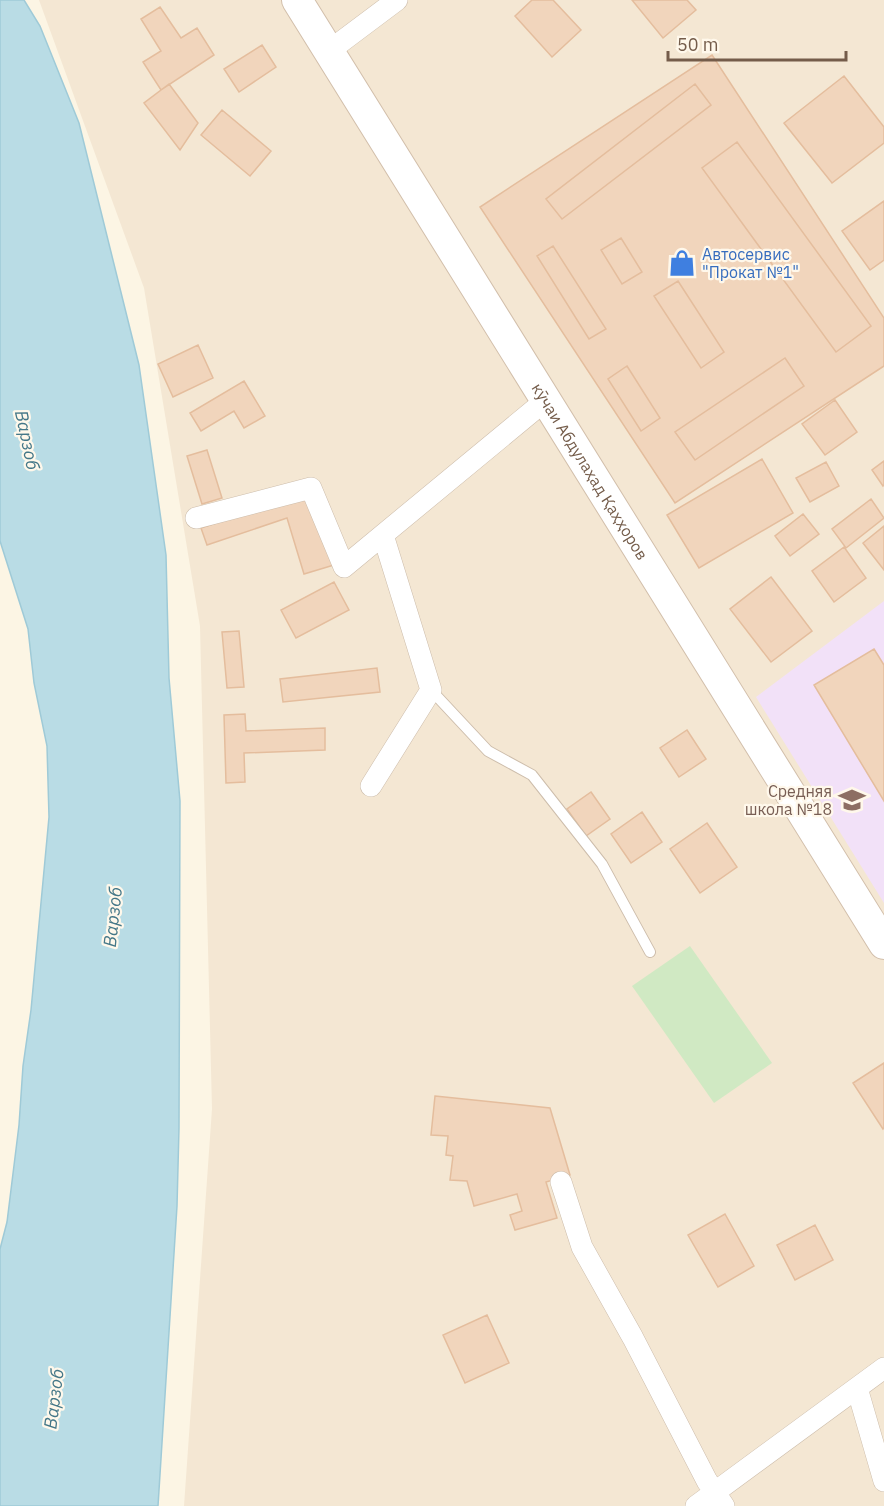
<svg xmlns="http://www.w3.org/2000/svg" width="884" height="1506" font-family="'IBM Plex Sans',sans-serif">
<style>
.residential{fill:#f4e7d3}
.education{fill:#f2e1f8}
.green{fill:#d0e9c3}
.water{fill:#b9dce5;stroke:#9fcad7;stroke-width:1.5}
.building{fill:#f1d5bc;stroke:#e4bd9d;stroke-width:1.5}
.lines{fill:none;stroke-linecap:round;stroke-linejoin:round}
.service-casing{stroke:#cdbdab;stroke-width:12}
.minor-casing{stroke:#cdbdab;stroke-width:22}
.secondary-casing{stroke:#d2bfab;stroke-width:32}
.service{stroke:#fff;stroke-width:10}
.minor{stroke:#fff;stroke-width:21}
.secondary{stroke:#fff;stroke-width:30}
.labels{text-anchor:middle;stroke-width:4.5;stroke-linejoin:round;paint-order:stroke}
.shop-label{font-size:16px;fill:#366cbe;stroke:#fff8eb;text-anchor:start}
.street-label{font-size:16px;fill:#745c4a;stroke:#fff8eb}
.education-label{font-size:16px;fill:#785e54;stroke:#fff8eb;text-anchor:end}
.water-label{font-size:18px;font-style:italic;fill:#478;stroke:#fff8eb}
</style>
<rect width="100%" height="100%" fill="#fcf5e4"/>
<!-- residential -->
<path class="residential" d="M39 0H884V1506H184L212 1109 200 626 144 288Z"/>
<!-- education -->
<path class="education" d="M884 601V903L756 697Z"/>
<!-- green -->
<path class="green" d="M690 946 772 1063 714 1103 632 986Z"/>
<!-- water -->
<path class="water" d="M0 0H24L40 26 79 123 139 365 166 555 169 678 180 801 179 1128 177 1206 158 1506H0V1249L7 1222 19 1125 23 1066 31 1010 49 817 47 746 34 683 28 629 0 541Z"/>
<!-- building -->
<path class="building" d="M532 0H553L581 30 552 57 515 16Z
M632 0H687L696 10 663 38Z
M160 7 181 38 197 28 214 55 161 90 143 62 161 51 141 19Z
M262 45 276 67 239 92 224 69Z
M712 55 884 318V366L675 503 480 207Z
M844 76 884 127V143L832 183 784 123Z
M169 84 198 123 180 150 144 103Z
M695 84 711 105 562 219 546 199Z
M222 110 271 151 250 176 201 135Z
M737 142 871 326 836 352 702 168Z
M884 201V260L870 270 842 231Z
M621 238 642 272 622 284 601 250Z
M553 246 606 329 589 339 537 256Z
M678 281 724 352 701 368 654 296Z
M198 345 213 378 173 397 158 364Z
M785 358 804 386 695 460 675 432Z
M627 366 660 418 641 431 608 379Z
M244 381 265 416 244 428 234 411 201 431 190 413Z
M835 400 857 432 825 455 802 424Z
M207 450 222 498 202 504 187 456Z
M762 459 793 513 699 568 667 515Z
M884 461V485L883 486 872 470Z
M826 462 839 486 810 502 796 478Z
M310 492 334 565 304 574 287 518 207 545 201 528Z
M871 499 884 518 846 548 832 529Z
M803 514 819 534 790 556 775 536Z
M884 526V570L863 543Z
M844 547 866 578 834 602 812 571Z
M771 577 812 631 771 662 730 609Z
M334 582 349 610 296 638 281 610Z
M239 631 244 687 227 688 222 632Z
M874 649 884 665V801L814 685Z
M377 668 380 692 283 702 280 679Z
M245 714 246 731 325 728V750L244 753 245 782 226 783 224 715Z
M687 730 706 759 679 777 660 748Z
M591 792 610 819 586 836 567 809Z
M642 812 662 842 631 863 611 834Z
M707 823 737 867 700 893 670 849Z
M884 1063V1128L883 1129 853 1083Z
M435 1096 550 1108 570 1175 546 1182 557 1218 515 1230 510 1215 522 1211 517 1194 474 1206 467 1181 450 1180 453 1156 446 1155 448 1136 431 1135Z
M725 1214 754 1266 718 1287 688 1235Z
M815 1225 833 1260 795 1280 777 1245Z
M487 1315 509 1363 465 1383 443 1335Z"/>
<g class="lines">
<defs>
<path id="service" d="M431 690 488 751 532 775 602 864 650 952"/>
<path id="minor" d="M329 51 397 0
M196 518 311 488 344 567 546 400
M371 786 431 690 383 535
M561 1182 582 1247 633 1338 707 1481 724 1506
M857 1388 884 1481
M696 1506 884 1368"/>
<g id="secondary">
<path id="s1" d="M297 0 884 944"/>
</g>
</defs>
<!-- service casing -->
<use href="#service" class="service-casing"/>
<!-- minor casing -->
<use href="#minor" class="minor-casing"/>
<!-- secondary casing -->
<use href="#secondary" class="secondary-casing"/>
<!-- service -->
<use href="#service" class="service"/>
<!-- minor -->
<use href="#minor" class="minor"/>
<!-- secondary -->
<use href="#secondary" class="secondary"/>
</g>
<!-- icons -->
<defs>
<symbol id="shop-bare" viewBox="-9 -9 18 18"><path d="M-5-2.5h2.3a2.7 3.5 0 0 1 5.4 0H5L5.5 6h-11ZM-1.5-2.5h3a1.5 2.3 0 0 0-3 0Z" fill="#3f7fe0" stroke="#fff8eb" stroke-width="2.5" paint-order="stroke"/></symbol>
<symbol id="school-bare" viewBox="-9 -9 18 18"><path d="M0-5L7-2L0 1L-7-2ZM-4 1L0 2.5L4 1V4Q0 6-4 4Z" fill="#8d6e63" stroke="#fff8eb" stroke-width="2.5" paint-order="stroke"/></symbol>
</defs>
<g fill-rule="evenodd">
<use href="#shop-bare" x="663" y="244" width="38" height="38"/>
<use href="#school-bare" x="833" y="781" width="38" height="38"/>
</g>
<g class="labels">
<!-- shop labels -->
<g class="shop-label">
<text x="702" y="260">Автосервис<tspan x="702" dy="18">"Прокат №1"</tspan></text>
</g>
<!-- street labels -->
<g class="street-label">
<text dy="6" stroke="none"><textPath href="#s1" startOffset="555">кӯчаи Абдулаҳад Қаҳҳоров</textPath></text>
</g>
<!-- education labels -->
<g class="education-label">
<text x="832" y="797">Средняя<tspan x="832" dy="18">школа №18</tspan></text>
</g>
<!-- water labels -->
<g class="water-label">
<text transform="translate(27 440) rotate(78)" y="6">Варзоб</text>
<text transform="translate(113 917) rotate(-84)" y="6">Варзоб</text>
<text transform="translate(54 1399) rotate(-83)" y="6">Варзоб</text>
</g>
</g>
<!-- scale -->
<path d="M668 51v9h178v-9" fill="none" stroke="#745c4a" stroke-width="3"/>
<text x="677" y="51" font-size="18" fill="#745c4a" stroke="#fff8eb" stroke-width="4.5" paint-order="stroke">50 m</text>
</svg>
